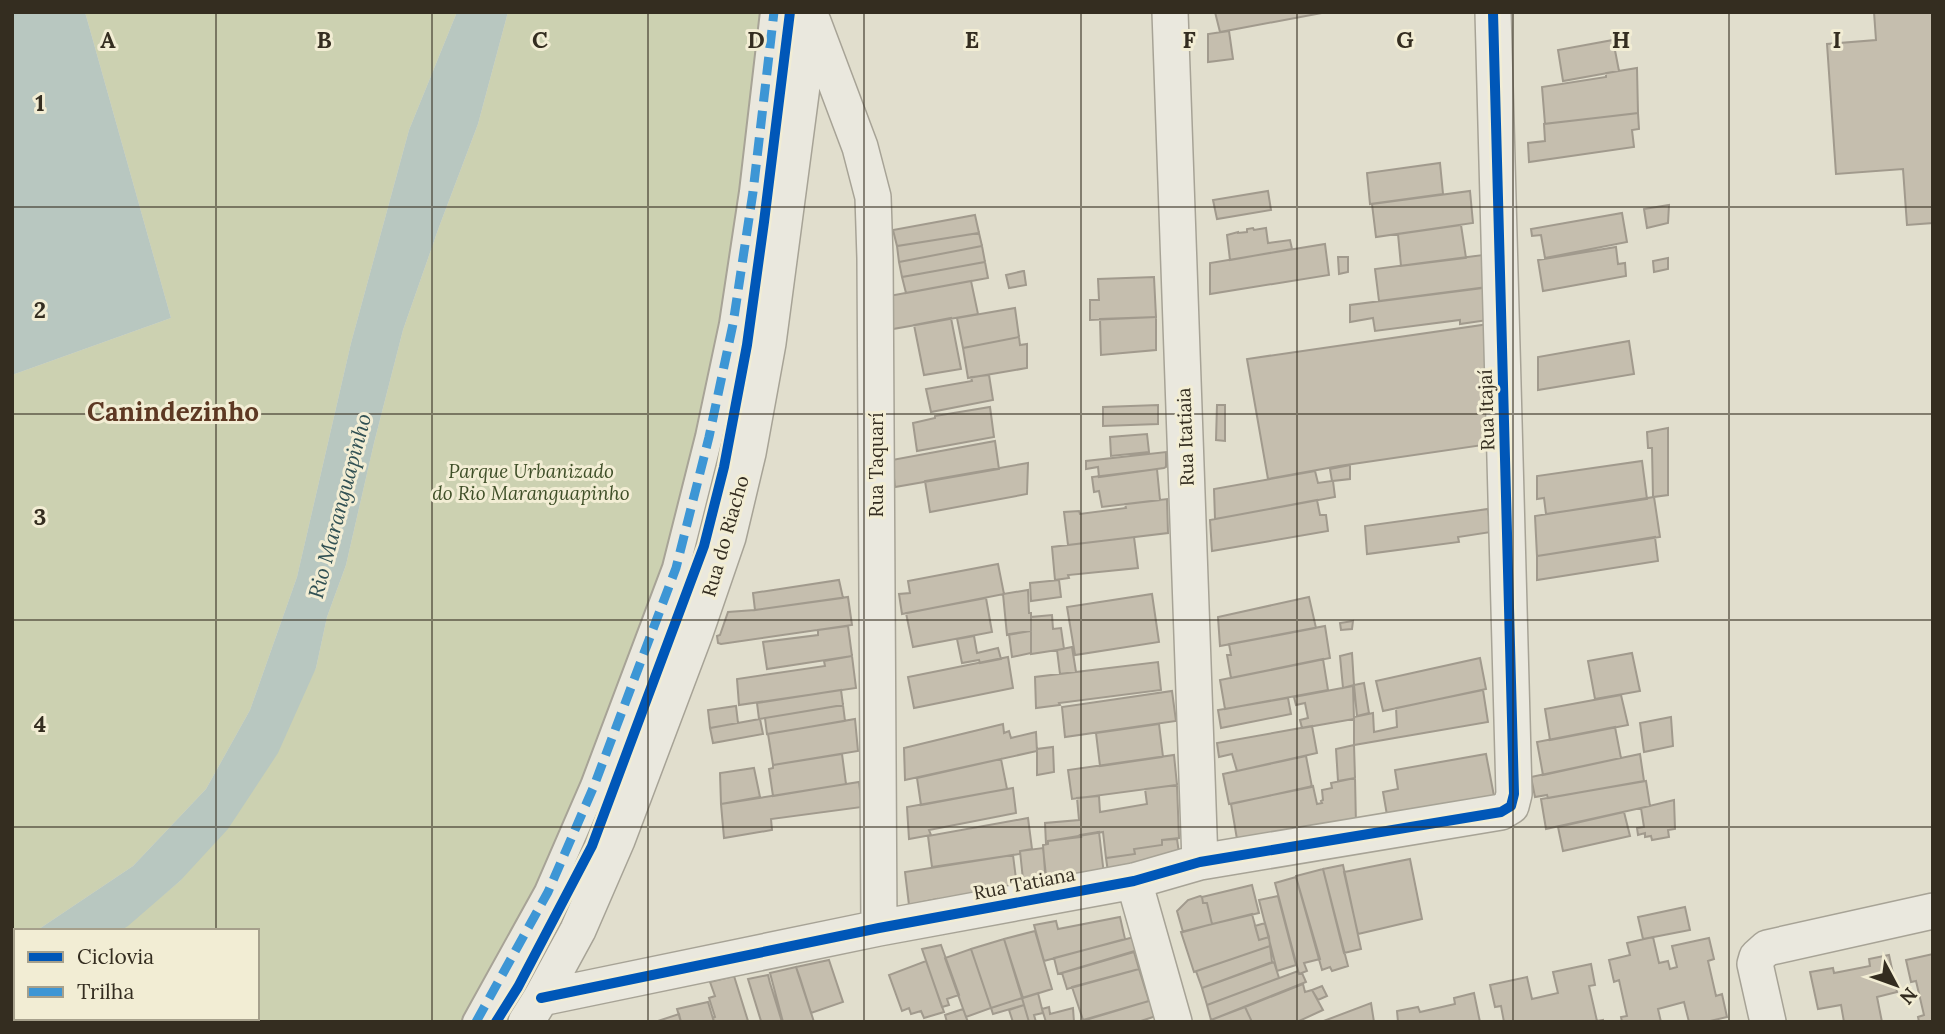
<svg xmlns="http://www.w3.org/2000/svg" width="1945" height="1034" font-family="Lora,serif">
<style>
.green{fill:#ccd1b1}
.water{fill:#b8c7c0}
.building{fill:#c5beae;stroke:#a19a8d;stroke-width:2}
.lines{fill:none;stroke-linecap:round;stroke-linejoin:round}
.pedestrian-casing{stroke:#a7a396;stroke-width:30}
.minor-casing{stroke:#a7a396;stroke-width:38}
.pedestrian{stroke:#eae8de;stroke-width:26}
.minor{stroke:#eae8de;stroke-width:35}
.quiet{stroke:#3d96d5;stroke-width:9;stroke-dasharray:18 9;stroke-linecap:butt}
.cycleway-casing{stroke:#f2edd4;stroke-width:15}
.cycleway{stroke:#0057b8;stroke-width:10}
.grid{fill:none;stroke:#342d20;stroke-width:2;stroke-opacity:0.55}
.labels{text-anchor:middle;stroke-width:6;stroke-linejoin:round;paint-order:stroke}
.street-label{font-size:19px;fill:#342d20;stroke:#f2edd4}
.park-label{font-size:19px;font-style:italic;fill:#3f4f28;stroke:#f2edd4}
.water-label{font-size:21px;font-style:italic;fill:#305053;stroke:#f2edd4}
.district-label{font-size:26px;font-weight:bold;fill:#5d3823;stroke:#f2edd4}
.grid-label{font-size:23px;text-anchor:middle;font-weight:bold;fill:#342d20;stroke:#f2edd4;stroke-width:6;stroke-linejoin:round;paint-order:stroke}
</style>
<rect width="100%" height="100%" fill="#e1decd"/>
<!-- green -->
<path class="green" d="M85 12H457L409 130 351 343 297 577 250 710 206 789 133 866 36 931H16V947L12 950V375L171 318Z
M508 12H774L709 437 594 786 476 1022H12V1005L16 1002V1018H257V931H120L180 881 316 668 327 617 346 565 374 443 403 330 439 227 478 124Z"/>
<!-- water -->
<path class="water" d="M12 12H85L171 318 12 375Z
M457 12H508L478 124 439 227 403 330 374 443 346 565 327 617 316 668 278 753 228 829 180 881 128 926 120 931H36L133 866 206 789 250 710 297 577 351 343 409 130Z"/>
<!-- building -->
<path class="building" d="M1215 12H1327L1220 32Z
M1874 12H1933V223L1907 225 1903 169 1836 174 1827 44 1876 40Z
M1229 31 1233 59 1208 62V34Z
M1613 40 1619 71 1563 81 1558 50Z
M1637 68 1638 113 1545 124 1542 87 1606 77V73Z
M1638 113 1639 129 1632 130 1634 147 1529 162 1528 143 1545 141 1544 124Z
M1440 163 1443 194 1370 204 1367 173Z
M1268 191 1271 210 1217 219 1213 200Z
M1470 191 1473 223 1376 237 1372 204Z
M1669 205 1668 223 1647 228 1644 209Z
M1622 213 1627 242 1545 258 1541 235 1532 236 1531 229Z
M975 215 979 233 897 246 893 230Z
M1461 225 1466 258 1401 266 1398 234Z
M1253 228 1254 230 1266 228 1268 243 1290 240 1292 249 1230 260 1227 235 1238 232V233L1247 232V229Z
M979 233 982 246 899 262 897 246Z
M1325 244 1329 275 1210 294V263Z
M982 246 985 262 902 277 899 262Z
M1616 247 1618 264 1625 263 1626 276 1543 291 1538 260Z
M1483 255 1487 287 1379 301 1375 269Z
M1338 257H1348V272L1339 274Z
M1668 258V269L1654 272 1653 261Z
M985 262 988 278 906 293 902 277Z
M1023 271H1024L1026 285 1009 288 1006 275Z
M1154 277 1156 317 1090 320V300H1099L1098 279Z
M971 281 978 314 893 329 889 296Z
M1483 288 1488 320 1460 324V320L1375 331 1373 318 1350 322V305Z
M1015 308 1019 337 963 348 957 318Z
M1156 317V350L1101 355 1100 319Z
M951 318 961 369 924 375 914 325Z
M1489 324 1490 444 1339 466 1268 479 1247 359Z
M1019 337 1020 345 1027 344V368L968 378 963 348Z
M1629 341 1634 374 1538 390V357Z
M989 375 993 400 931 412 926 389 972 381 971 377Z
M1158 405V424L1103 426V407Z
M1217 405H1225V441L1216 440Z
M990 407 994 437 917 451 913 423 935 418V416Z
M1668 428V495L1653 497 1652 448H1648L1647 432Z
M1147 434 1149 452 1111 456 1110 437Z
M995 441 999 469 895 487 892 460Z
M1166 452V467L1164 468 1099 477 1098 467 1086 469V461Z
M1642 461 1647 499 1546 514 1544 498 1537 499V476Z
M1028 463 1027 494 930 512 925 481Z
M1350 465V479L1333 481 1335 497 1215 519 1214 489 1315 471 1318 483 1332 481 1330 469Z
M1157 469 1160 500 1102 507 1099 491 1094 492 1092 477Z
M1654 497 1660 537 1537 556 1535 516Z
M1167 499 1168 533 1068 545 1064 512 1079 511 1080 514 1126 508 1125 504Z
M1317 500 1320 515H1326L1328 531 1212 551 1210 520Z
M1488 509 1491 532 1458 537 1459 542 1367 554 1365 526Z
M1134 537 1138 568 1068 575 1069 578 1055 580 1052 547Z
M1655 537 1658 561 1537 580V556Z
M998 564 1004 594 902 614 899 594 910 593 908 581Z
M839 580 843 598 755 610 753 593Z
M1059 580 1061 597 1031 601 1030 583Z
M1028 590 1029 613H1031V631L1007 635 1003 594Z
M1152 594 1159 642 1075 655 1067 607Z
M848 597 852 625 721 644 718 643 717 636 720 635 728 612 755 610Z
M1309 597 1316 628 1220 646 1218 617Z
M986 598 992 632 913 647 906 613Z
M1052 615 1053 629 1061 628 1064 649 1031 654V617Z
M1353 621 1352 629 1341 630 1340 623Z
M848 626 852 656 767 669 763 642 818 635V630Z
M1325 626 1330 658 1231 678 1227 655H1231L1229 644Z
M1031 631V653L1012 657 1009 634Z
M974 636 977 653 998 648 1001 659 980 663 979 660 962 663 957 639Z
M1072 647 1076 672 1060 674 1057 650Z
M1352 653 1354 685 1343 688 1340 656Z
M1632 653 1640 691 1595 699 1588 661Z
M852 656 856 688 739 705 737 679 825 666 824 661Z
M1008 657 1013 688 914 708 908 677Z
M1480 658 1486 689 1383 711 1376 681Z
M1323 659 1328 690 1225 709 1220 680Z
M1158 662 1161 690 1059 703 1060 705 1036 708 1035 677Z
M1364 683 1369 713 1357 716 1354 685Z
M1353 686 1354 719 1302 728 1300 720 1308 718 1305 703 1296 705 1294 697Z
M841 690 843 705 759 719 757 703Z
M1483 690 1488 722 1354 745V717L1373 713 1374 732 1397 727 1396 708Z
M1172 691 1176 721 1065 737 1062 707Z
M1621 695 1628 725 1550 740 1545 709Z
M1288 698 1291 714 1221 728 1218 710Z
M843 705 845 721 767 734 765 718Z
M736 706 738 723 710 728 708 710Z
M1671 717 1673 746 1644 752 1640 723Z
M760 719 763 734 713 743 710 728Z
M855 719 858 751 773 765 768 734Z
M1003 724 1004 733 1009 731 1011 738 1036 732 1037 751 905 780 904 748Z
M1159 724 1163 757 1100 766 1096 733Z
M1312 726 1317 753 1237 771 1232 754 1219 757 1217 743Z
M1615 727 1621 758 1543 775 1537 742Z
M1354 745 1355 778 1338 781 1336 749Z
M1053 747 1054 772 1037 775V749Z
M842 754 846 784 773 796 769 769 773 768V765Z
M1486 754 1494 796 1387 815 1383 792 1398 789 1395 770Z
M1640 754 1644 781 1548 798 1547 795 1535 797 1531 777Z
M1174 755 1177 785 1072 799 1068 770Z
M1306 756 1312 787 1229 804 1223 774Z
M1001 759 1007 789 921 805 917 778Z
M754 768 760 797 721 804 720 773Z
M1355 778 1356 825 1238 845 1231 804 1313 786 1317 804 1322 803 1321 801 1323 800 1322 790 1332 788 1331 783Z
M1646 781 1650 806 1546 829 1541 799Z
M859 782 862 807 771 819 772 830 724 838 721 804Z
M1177 785 1179 838 1162 840V845L1134 849 1135 854 1106 858 1103 832 1048 841V844H1046L1045 823 1079 820 1077 798 1099 796 1100 812 1147 804 1145 789Z
M1013 788 1016 813 929 830 931 835 909 839 907 807Z
M1674 800 1675 829 1668 830 1669 837 1652 840 1651 836 1645 837V833L1638 835 1637 828 1644 827 1641 808Z
M1624 812 1630 836 1563 851 1558 827Z
M1028 818 1032 849 1020 851V854L932 867 928 836Z
M1099 832 1104 875 1046 884 1043 845 1048 844V841L1081 837 1080 835Z
M1177 839 1180 860 1108 872 1106 858 1135 854 1134 849 1162 845V840Z
M1043 848 1047 885 1024 889 1020 851Z
M1013 855 1017 887 937 902V899L909 905 905 872Z
M1410 859 1422 919 1358 934 1344 872Z
M1343 865 1361 949 1344 953 1323 869Z
M1323 869 1348 966 1332 971 1330 967 1322 970 1296 877V876Z
M1296 877 1320 959 1304 963 1307 971 1299 974 1275 883Z
M1252 885 1259 913 1212 924 1207 903H1203L1202 897Z
M1200 896 1202 897 1203 903H1207L1212 924 1183 932 1177 911 1188 900Z
M1278 896 1296 965 1277 971 1259 900Z
M1685 907 1690 930 1643 939 1638 917Z
M1252 914 1259 940 1269 937 1270 946 1194 972 1181 932Z
M1120 917 1125 939 1044 961 1034 925 1056 921 1058 929Z
M1265 923 1269 937 1259 940 1255 926Z
M1035 931 1052 989 1023 998 1004 939Z
M1134 937 1138 950 1058 974 1054 958Z
M1653 937 1659 963 1668 961 1670 969 1677 967 1672 946 1709 938 1714 959 1708 961 1716 996 1722 994 1727 1017 1706 1022H1689L1684 1002 1658 1009 1661 1022H1622L1621 1017 1627 1016 1619 980 1614 982 1609 960 1630 955 1627 943Z
M1004 939 1022 998 991 1008 971 949Z
M941 945 959 995 947 999 949 1005 942 1007 922 949Z
M1270 946 1272 962 1202 988 1196 971Z
M971 949 991 1008 966 1017 945 958Z
M1134 952 1139 969 1067 989 1062 973Z
M1933 954V1022H1919L1918 1017 1924 1015 1916 981 1911 982 1906 960Z
M1889 955 1897 992 1877 997 1882 1022H1844L1841 1005 1818 1009 1810 972 1833 968 1834 973 1870 966 1869 959Z
M829 960 843 1002 811 1013 796 967Z
M926 961 944 1012 924 1018 921 1011 911 1014 909 1008 902 1011 889 975Z
M1274 962 1279 978 1207 1005 1202 988Z
M1591 964 1595 985 1589 986 1597 1021 1603 1020V1022H1504L1501 1006 1495 1007 1490 985 1527 977 1532 999 1558 993 1553 972Z
M796 967 800 978 814 1022H783L770 973Z
M1139 969 1149 1001 1083 1020 1072 987Z
M1298 971 1299 974 1302 973 1306 982 1211 1020 1207 1005Z
M768 975 770 983 782 1022H759L761 1021 748 979Z
M734 976 748 1021 714 1022 713 1018 715 1017 709 998 715 996 710 982Z
M1303 984 1305 992 1312 990 1323 1010 1297 1022H1252L1245 1007Z
M1322 986 1327 996 1318 1000 1312 990Z
M1038 993 1043 1013 1034 1015 1036 1022H1029L1022 998Z
M1474 993 1480 1022H1398L1397 1011 1418 1007 1420 1012 1455 1004 1454 998Z
M1022 998 1024 1005 993 1014 991 1008Z
M1152 1000 1157 1016 1153 1017 1138 1022H1079Z
M708 1002 714 1022H681L677 1009Z
M1371 1003 1374 1022H1321Z
M1024 1005 1029 1022H1013L1009 1010Z
M1049 1007 1050 1014 1073 1008 1074 1022H1046L1042 1009Z
M1245 1007 1252 1022H1212L1211 1020Z
M963 1009 968 1022H947L945 1015Z
M679 1014 681 1022H655Z"/>
<g class="lines">
<defs>
<path id="pedestrian" d="M476 1022 548 892 594 786 676 568 709 437 733 324 753 192 774 12"/>
<path id="minor" d="M1170 12 1200 862
M813 22 860 147 873 197 875 258 879 928
M1134 881 1174 1022
M541 998 879 928 1134 881 1200 862 1501 812 1511 806 1514 794 1493 12
M526 1022 541 998 578 930 617 840 695 633 728 537 748 453 768 343 811 18
M1768 1022 1755 964 1757 957 1767 948 1933 911"/>
</defs>
<!-- pedestrian casing -->
<use href="#pedestrian" class="pedestrian-casing"/>
<!-- minor casing -->
<use href="#minor" class="minor-casing"/>
<!-- pedestrian -->
<use href="#pedestrian" class="pedestrian"/>
<!-- minor -->
<use href="#minor" class="minor"/>
<!-- quiet -->
<path class="quiet" d="M476 1022 548 892 594 786 676 568 709 437 733 324 753 192 774 12"/>
<defs>
<path id="cycleway" d="M541 998 879 928 1134 881 1200 862 1501 812 1511 806 1514 794 1493 12
M496 1022 518 987 592 846 704 546 724 467 747 345 764 222 790 12"/>
</defs>
<!-- cycleway casing -->
<use href="#cycleway" class="cycleway-casing"/>
<!-- cycleway -->
<use href="#cycleway" class="cycleway"/>
</g>
<!-- grid -->
<path class="grid" d="M216 12V931M432 12V1022M648 12V1022M864 12V1022M1081 12V1022M1297 12V1022M1513 12V1022M1729 12V1022M12 207H1933M12 414H1933M12 620H1933M12 827H1933M216 1018V1022"/>
<g class="labels">
<!-- street labels -->
<g class="street-label">
<text transform="translate(1486 410) rotate(-92)" y="7">Rua Itajaí</text>
<text transform="translate(1185 437) rotate(-92)" y="7">Rua Itatiaia</text>
<text transform="translate(876 465) rotate(-90)" y="7">Rua Taquarí</text>
<text transform="translate(725 536) rotate(-74)" y="7">Rua do Riacho</text>
<text transform="translate(1024 883) rotate(-11)" y="7">Rua Tatiana</text>
</g>
<!-- park labels -->
<g class="park-label">
<text x="531" y="478">Parque Urbanizado<tspan x="531" dy="22">do Rio Maranguapinho</tspan></text>
</g>
<!-- water labels -->
<g class="water-label">
<text transform="translate(340 506) rotate(-75)" y="7">Rio Maranguapinho</text>
</g>
<!-- district labels -->
<g class="district-label">
<text x="173" y="421">Canindezinho</text>
</g>
</g>
<g class="grid-label">
<text x="108" y="48">A</text>
<text x="324" y="48">B</text>
<text x="540" y="48">C</text>
<text x="756" y="48">D</text>
<text x="972" y="48">E</text>
<text x="1189" y="48">F</text>
<text x="1405" y="48">G</text>
<text x="1621" y="48">H</text>
<text x="1837" y="48">I</text>
<text x="40" y="111">1</text>
<text x="40" y="318">2</text>
<text x="40" y="525">3</text>
<text x="40" y="732">4</text>
</g>
<!-- border -->
<rect width="1945" height="1034" fill="none" stroke="#342d20" stroke-width="28"/>
<!-- legend -->
<rect x="14" y="929" width="245" height="91" fill="#f2edd4" stroke="#a6a08c" stroke-width="2"/>
<rect x="28" y="952" width="35" height="10" fill="#0057b8" stroke="#a6a08c" stroke-width="2"/>
<text x="77" y="964" font-size="21" fill="#342d20">Ciclovia</text>
<rect x="28" y="987" width="35" height="10" fill="#3d96d5" stroke="#a6a08c" stroke-width="2"/>
<text x="77" y="999" font-size="21" fill="#342d20">Trilha</text>
<!-- north arrow -->
<g transform="translate(1896 985) rotate(131)" stroke="#f2edd4" stroke-width="5" paint-order="stroke">
<path d="M0-5L12 26L0 18L-12 26Z" fill="#342d20"/>
<text y="-10" font-size="19" font-weight="bold" text-anchor="middle" fill="#342d20">N</text>
</g>
</svg>
